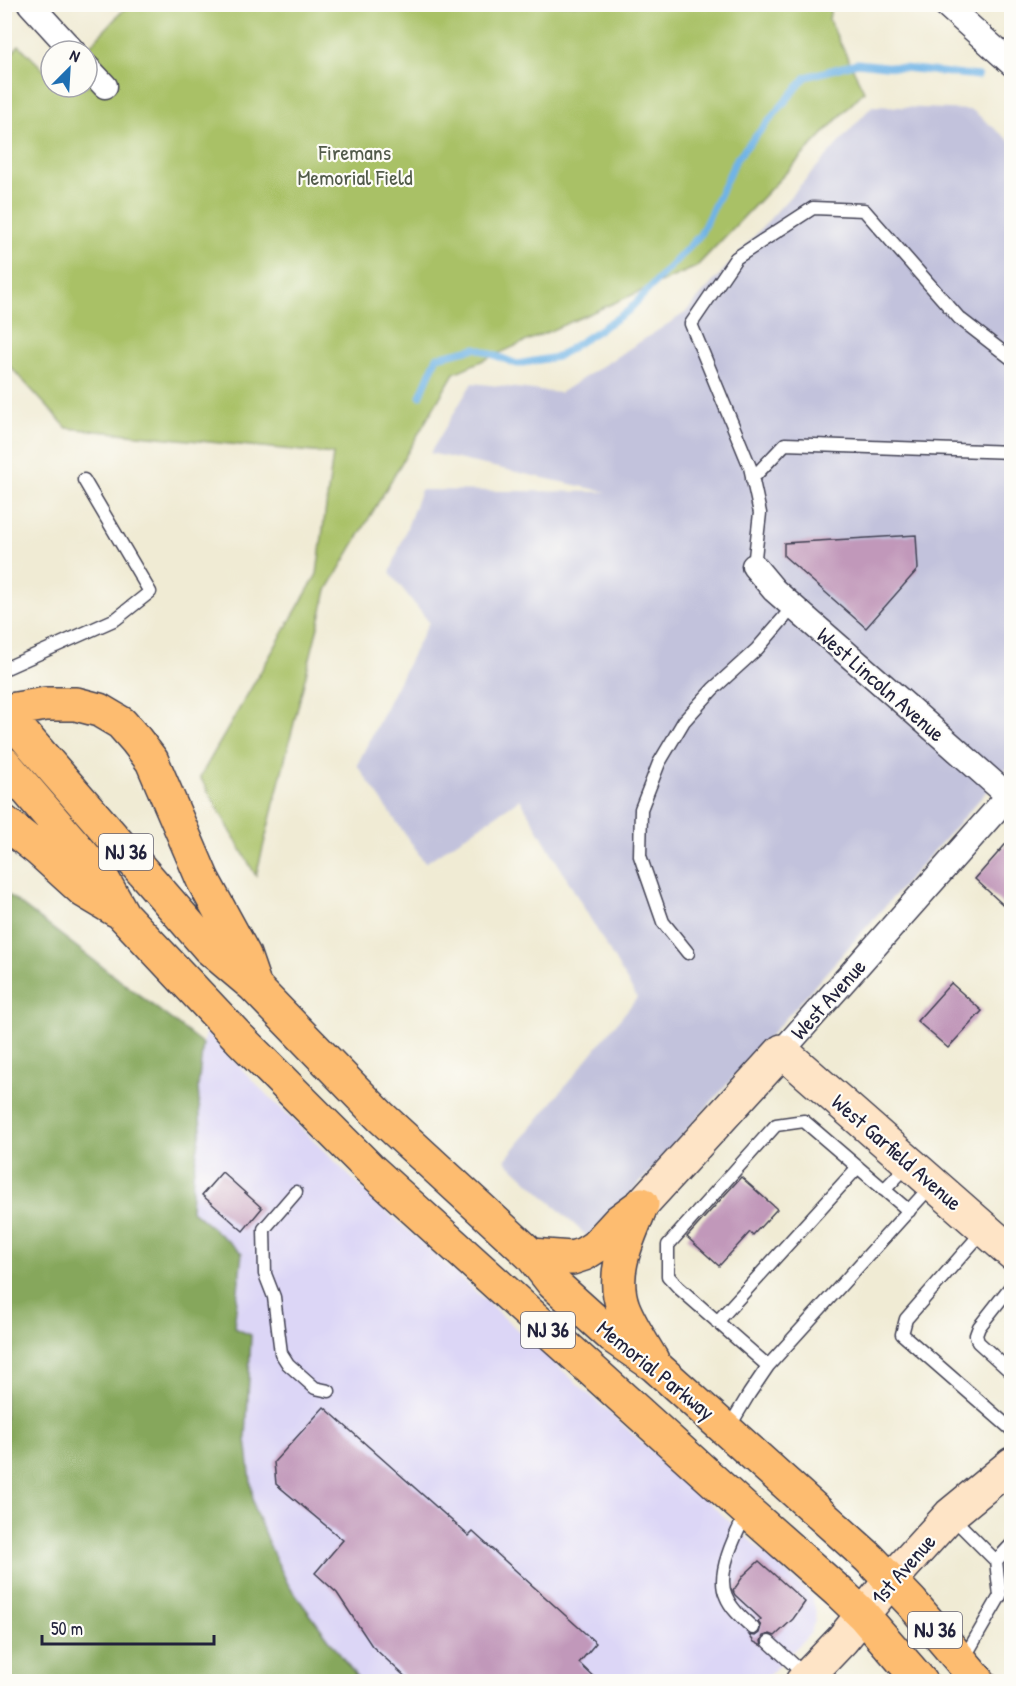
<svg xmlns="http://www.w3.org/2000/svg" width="1016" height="1686" font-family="'Patrick Hand',sans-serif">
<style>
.built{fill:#dcd6f6}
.industrial{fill:#c2c2dc}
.green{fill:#a9c166;stroke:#667250;stroke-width:1.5}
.forest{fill:#86a75b;stroke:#54644b;stroke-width:1.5}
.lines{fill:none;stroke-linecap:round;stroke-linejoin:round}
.stream{stroke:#70b4e6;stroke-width:7}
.building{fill:#c198ba}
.lane-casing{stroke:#414052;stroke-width:15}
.street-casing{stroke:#414052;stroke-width:27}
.secondary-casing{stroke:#414052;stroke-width:36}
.highway-casing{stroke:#414052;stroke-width:36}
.lane{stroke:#fff;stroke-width:12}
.street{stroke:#fff;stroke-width:24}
.secondary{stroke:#fee4c6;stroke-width:33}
.highway{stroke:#fdbc70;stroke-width:33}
.labels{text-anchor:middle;stroke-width:4.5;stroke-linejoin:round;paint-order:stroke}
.shield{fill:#fdfcf7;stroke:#646373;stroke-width:1.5}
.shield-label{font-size:21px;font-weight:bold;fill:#22223b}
.park-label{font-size:22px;fill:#515a4a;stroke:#fdfcf7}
.street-label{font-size:22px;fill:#22223b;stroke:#fdfcf7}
</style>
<rect width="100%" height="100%" fill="#fdfcf7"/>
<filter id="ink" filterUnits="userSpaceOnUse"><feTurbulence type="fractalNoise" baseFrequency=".0167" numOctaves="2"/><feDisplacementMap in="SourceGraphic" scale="12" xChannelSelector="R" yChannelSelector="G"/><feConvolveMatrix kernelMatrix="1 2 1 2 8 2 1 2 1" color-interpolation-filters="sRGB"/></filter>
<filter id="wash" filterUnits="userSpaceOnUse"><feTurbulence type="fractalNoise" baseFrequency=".008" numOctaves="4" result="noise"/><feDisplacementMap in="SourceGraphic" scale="24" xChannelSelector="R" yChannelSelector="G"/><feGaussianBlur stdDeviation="1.35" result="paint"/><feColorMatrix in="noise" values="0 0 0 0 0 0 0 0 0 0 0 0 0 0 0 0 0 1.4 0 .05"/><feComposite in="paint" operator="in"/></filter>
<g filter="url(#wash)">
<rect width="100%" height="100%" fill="#f0ebd4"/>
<!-- built -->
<path class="built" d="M206 1031 259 1087 373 1199 812 1596 816 1612 815 1620 810 1634 763 1681H360L353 1673 289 1586 270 1547 254 1508 246 1439 251 1335 234 1329 242 1254 191 1210 193 1174 201 1130 198 1087 203 1044Z"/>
<!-- industrial -->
<path class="industrial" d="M872 106 972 110 1011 142V764L590 1239 505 1160 637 998 520 799 425 863 357 765 429 622 390 573 421 490 607 492 430 453 472 383 560 393 685 313Z"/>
<!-- green -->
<path class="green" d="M128 5H831L829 20 864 91 696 267 454 373 327 590 256 876 200 777 317 574 333 454 67 428 5 361V62L19 45 51 77V87H87V51H85Z"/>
<!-- forest -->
<path class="forest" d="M5 892 203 1044 198 1087 201 1130 193 1174 191 1210 242 1253 234 1328 251 1335 246 1439 254 1508 270 1547 289 1586 360 1681H5Z"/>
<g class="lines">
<!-- stream -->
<path class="stream" d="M420 396 437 357 476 348 517 364 557 357 628 311 700 235 737 158 806 77 857 63 978 76"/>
</g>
<g id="blocks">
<!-- building -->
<path class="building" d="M916 535 918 569 866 628 784 556V543Z
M1011 838V912L975 879Z
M951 983 982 1011 948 1048 917 1021Z
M222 1172 262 1208 243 1231 202 1195Z
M741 1177 777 1209 753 1235 750 1232 719 1266 687 1237Z
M324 1407 469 1536 473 1532 596 1643 579 1663 599 1682H411L372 1646 337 1593 315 1573 343 1540 276 1484 274 1462Z
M759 1561 805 1602 793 1619 775 1636 770 1634 763 1636 761 1641 762 1646 754 1642 749 1635 755 1636 759 1633 761 1626 758 1622 761 1619 735 1595 733 1591 744 1575Z"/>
</g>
</g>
<g filter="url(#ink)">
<use href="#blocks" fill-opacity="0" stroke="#414052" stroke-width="1.5"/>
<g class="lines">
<defs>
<path id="lane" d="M752 479 785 444 1012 452
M754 566 760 513 750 467 691 324 736 258 813 208 864 210 959 318 1012 359
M4 669 116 619 150 592 84 480
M688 953 663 922 640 856 641 809 659 763 684 721 713 689 757 649 793 607
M884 1190 909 1164
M296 1192 264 1229 265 1274 274 1297 281 1353 288 1364 315 1388 329 1391
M984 1230 906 1319 902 1334 1012 1430
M1012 1285 979 1327 976 1335 978 1342 1012 1373
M717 1322 858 1167
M768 1366 679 1288 668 1276V1245L776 1125 804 1121 909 1211
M728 1429 749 1394 768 1366 932 1185
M747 1512C737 1532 715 1573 726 1596 731 1609 743 1619 753 1628
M950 1515 996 1561
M769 1642 806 1676
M963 1660 1000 1596 996 1561 1012 1544"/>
<path id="street" d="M30 4 73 51
M945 4 1012 64
M87 67 105 86
M754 566 774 590 907 706 1012 799
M782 1051 1012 792"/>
<path id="secondary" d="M642 1204 782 1051 1012 1253
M802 1682 842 1640 891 1580 950 1515 1012 1464"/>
<path id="highway" d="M4 711 46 704H76L99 710 121 723 136 740 152 761 203 880 244 955 253 981
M4 712 209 948 254 986 380 1116 531 1255 553 1283 613 1337 654 1365 869 1558 911 1602 979 1682
M4 763 101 876 123 915 240 1039 369 1168 747 1511 841 1594 863 1615 921 1682
M4 822 39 850 84 891 116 910
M642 1204C629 1237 610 1271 623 1307 630 1325 642 1343 652 1360
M531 1255 572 1258 584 1254 595 1247 619 1221 638 1207"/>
</defs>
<!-- lane casing -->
<use href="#lane" class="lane-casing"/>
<!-- street casing -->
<use href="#street" class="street-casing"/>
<!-- secondary casing -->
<use href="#secondary" class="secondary-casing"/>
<!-- highway casing -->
<use href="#highway" class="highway-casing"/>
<!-- lane -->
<use href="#lane" class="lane"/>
<!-- street -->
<use href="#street" class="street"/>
<!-- secondary -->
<use href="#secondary" class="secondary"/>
<!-- highway -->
<use href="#highway" class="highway"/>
</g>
</g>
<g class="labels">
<!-- shield labels -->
<g class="shield">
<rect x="99" y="834" width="54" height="36" rx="4.5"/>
<rect x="521" y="1312" width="54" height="36" rx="4.5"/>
<rect x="908" y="1612" width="54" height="36" rx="4.5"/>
</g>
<g class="shield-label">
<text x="126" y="859">NJ 36</text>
<text x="548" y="1337">NJ 36</text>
<text x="935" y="1637">NJ 36</text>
</g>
<!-- park labels -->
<g class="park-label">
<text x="355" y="160">Firemans<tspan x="355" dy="25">Memorial Field</tspan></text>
</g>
<!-- street labels -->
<g class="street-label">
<text transform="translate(881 684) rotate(41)" y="8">West Lincoln Avenue</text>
<text transform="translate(828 999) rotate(-48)" y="8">West Avenue</text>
<text transform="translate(897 1152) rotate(41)" y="8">West Garfield Avenue</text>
<text transform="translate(656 1370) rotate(39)" y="8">Memorial Parkway</text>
<text transform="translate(903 1569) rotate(-49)" y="8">1st Avenue</text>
</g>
</g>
<!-- margin -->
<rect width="1016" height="1686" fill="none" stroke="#fdfcf7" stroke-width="24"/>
<!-- north arrow -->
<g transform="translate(69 69) rotate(24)"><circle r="28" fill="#fdfcf7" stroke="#a5a5ac" stroke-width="1.5"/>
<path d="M0-4.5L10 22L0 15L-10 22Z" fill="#1f6fb2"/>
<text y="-9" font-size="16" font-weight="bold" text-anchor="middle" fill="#22223b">N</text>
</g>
<!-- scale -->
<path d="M42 1635v9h172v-9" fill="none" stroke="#22223b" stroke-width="3"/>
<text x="51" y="1635" font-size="18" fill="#22223b" stroke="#fdfcf7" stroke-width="4.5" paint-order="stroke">50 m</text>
</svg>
